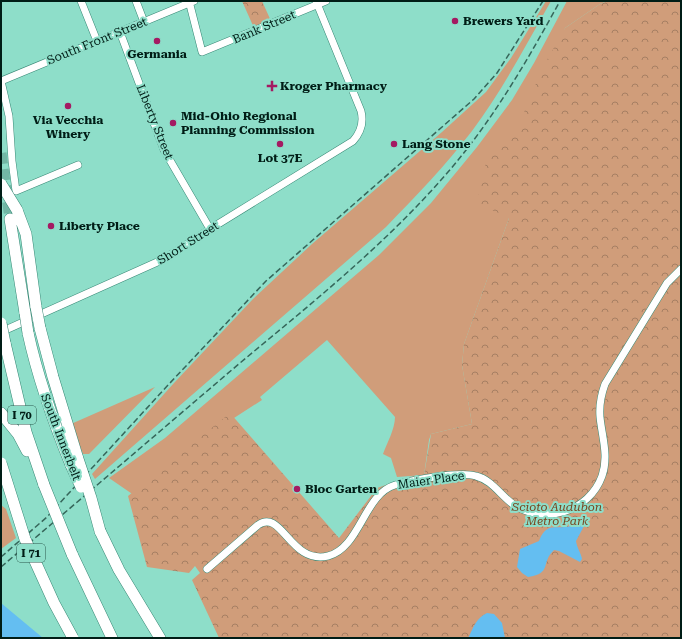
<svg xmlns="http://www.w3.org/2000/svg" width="682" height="639" font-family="'Roboto Serif',serif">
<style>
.grass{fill:#d09d7a}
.park{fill:url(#park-crowns)}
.water{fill:#64bef1}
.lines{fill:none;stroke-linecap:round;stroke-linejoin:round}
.highway-tunnel{stroke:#72b7a5;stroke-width:11;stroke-dasharray:11 5.5;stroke-linecap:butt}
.minor-casing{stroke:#378875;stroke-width:8}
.highway-casing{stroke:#378875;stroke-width:12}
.minor{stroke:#fff;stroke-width:7}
.highway{stroke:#fff;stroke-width:11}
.rail{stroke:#36665a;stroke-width:1.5;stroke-dasharray:6 3;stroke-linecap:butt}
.highway-bridge-casing{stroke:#378875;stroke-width:12;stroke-linecap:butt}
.highway-bridge{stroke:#fff;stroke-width:11}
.poi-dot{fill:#a41a62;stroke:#8edec9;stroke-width:1.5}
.labels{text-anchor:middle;stroke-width:4;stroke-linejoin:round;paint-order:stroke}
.shield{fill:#8edec9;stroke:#2b574c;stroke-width:1}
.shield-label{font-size:11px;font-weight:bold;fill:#001d16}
.poi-label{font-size:12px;font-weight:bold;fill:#001d16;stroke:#8edec9;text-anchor:start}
.street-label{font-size:12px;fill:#001d16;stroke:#8edec9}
.park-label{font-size:12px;font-style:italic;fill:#784620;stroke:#8edec9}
</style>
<defs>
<pattern id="park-crowns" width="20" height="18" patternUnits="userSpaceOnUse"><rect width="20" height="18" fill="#d09d7a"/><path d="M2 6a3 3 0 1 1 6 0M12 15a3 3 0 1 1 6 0" fill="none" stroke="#a67f63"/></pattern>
</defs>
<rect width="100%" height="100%" fill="#8edec9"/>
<!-- grass -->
<path class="grass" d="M546 1H551C526 45 502 91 472 131 446 165 416 196 386 227L95 479 92 474 174 383 253 299 312 244 442 132 486 92 511 58Z
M567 1H607L600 4 565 28 509 218 464 344 462 365 472 424 431 434 429 440 424 475 397 477 391 458 383 454C387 443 395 429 395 417L327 340 260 397 262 400 234 418 141 500 109 478 165 438 296 326 379 255 431 203 477 147 512 100 534 63Z
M155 387 89 454H83L71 424Z
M1 505 6 509 16 538 1 549Z"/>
<!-- park -->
<path class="park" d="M242 1H262L271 21 254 28Z
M608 1H681V638H219L192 580 200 573 195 566 189 573 147 567 128 496 230 413 339 538 377 488 409 477 424 475 431 434 472 424 462 365 464 344 509 218 477 203 482 177 489 152 517 129 542 69 565 28 600 4Z"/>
<!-- water -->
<path class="water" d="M582 519 584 526 576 541C577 548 581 553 582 559L580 562 559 551 554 550C540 563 553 573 528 577L522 573 517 567 520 549 539 541C547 521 555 530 571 526 575 525 578 520 582 519Z
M1 603 43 638H1Z
M487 613 494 614 502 623 505 638H468C474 627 475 619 487 613Z"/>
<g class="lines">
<!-- highway-tunnel -->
<path class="highway-tunnel" d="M1 153 10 219"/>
<defs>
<path id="minor" d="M81 1 97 41
M136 1 144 22
M189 1 202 52 326 1
M120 32 164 150 210 229
M1 81 194 1
M1 81 9 116 12 161 16 191 78 165
M1 332 164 259 210 229 353 141C361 132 364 123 361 111L316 1
M207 569 258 525C282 508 290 565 328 556 360 548 364 494 395 485 413 480 459 471 476 476 492 480 501 496 514 505 545 525 589 512 602 476 609 456 602 437 600 417 599 405 601 395 605 384L667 283 681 269"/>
<path id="highway" d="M17 210 26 234 36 307
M10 219 25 313
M40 328 53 377 78 459
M28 333C38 379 53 421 71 465
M5 343 26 432 44 485
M1 413 18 434 27 451
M100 531 119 570 160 638
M72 554 112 638"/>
</defs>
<!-- minor casing -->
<use href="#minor" class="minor-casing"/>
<!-- highway casing -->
<use href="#highway" class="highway-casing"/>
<!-- minor -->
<use href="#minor" class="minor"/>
<!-- highway -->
<use href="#highway" class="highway"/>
<!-- rail -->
<path class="rail" d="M1 557 47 517 169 384 266 281 474 99 497 73 543 1
M1 567C81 499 160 431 240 363 312 303 386 244 448 172 493 120 527 61 560 1"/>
<defs>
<path id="highway-bridge" d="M1 184 17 210
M36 307 40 328
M25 313 28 333
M1 323 5 343
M78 459 91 498 100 531
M1 463 25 539 54 603 73 638
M71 465 81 487
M44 485 72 554"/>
</defs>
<!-- highway-bridge casing -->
<use href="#highway-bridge" class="highway-bridge-casing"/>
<!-- highway-bridge -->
<use href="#highway-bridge" class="highway-bridge"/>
</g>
<!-- markers -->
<g class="poi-dot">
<circle cx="455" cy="21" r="4"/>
<circle cx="157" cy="41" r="4"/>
<path d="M270 80h4v4h4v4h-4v4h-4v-4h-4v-4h4z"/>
<circle cx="68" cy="106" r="4"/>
<circle cx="173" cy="123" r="4"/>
<circle cx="280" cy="144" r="4"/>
<circle cx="394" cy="144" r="4"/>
<circle cx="51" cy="226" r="4"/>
<circle cx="297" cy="489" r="4"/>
</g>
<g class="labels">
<!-- shield labels -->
<g class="shield">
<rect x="8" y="406" width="28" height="18" rx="3"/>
<rect x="17" y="544" width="28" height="18" rx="3"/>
</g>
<g class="shield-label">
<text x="22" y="419">I 70</text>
<text x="31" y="557">I 71</text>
</g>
<!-- poi labels -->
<g class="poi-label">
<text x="463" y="25">Brewers Yard</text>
<text x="157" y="58" text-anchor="middle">Germania</text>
<text x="280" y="90">Kroger Pharmacy</text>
<text x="181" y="120">Mid-Ohio Regional<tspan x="181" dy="14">Planning Commission</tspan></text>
<text x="68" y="124" text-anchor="middle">Via Vecchia<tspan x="68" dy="14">Winery</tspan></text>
<text x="402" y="148">Lang Stone</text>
<text x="280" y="162" text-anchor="middle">Lot 37E</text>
<text x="59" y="230">Liberty Place</text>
<text x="305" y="493">Bloc Garten</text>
</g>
<!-- street labels -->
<g class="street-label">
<text transform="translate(264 27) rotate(-23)" y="4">Bank Street</text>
<text transform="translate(97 41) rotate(-22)" y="4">South Front Street</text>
<text transform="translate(155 122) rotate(68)" y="4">Liberty Street</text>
<text transform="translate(188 243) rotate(-32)" y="4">Short Street</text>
<text transform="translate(61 437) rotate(69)" y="4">South Innerbelt</text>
<text transform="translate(431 480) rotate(-8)" y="4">Maier Place</text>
</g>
<!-- park labels -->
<g class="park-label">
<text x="557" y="511">Scioto Audubon<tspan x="557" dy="14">Metro Park</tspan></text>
</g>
</g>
<!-- border -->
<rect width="682" height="639" fill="none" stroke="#001d16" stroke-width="4"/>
</svg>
